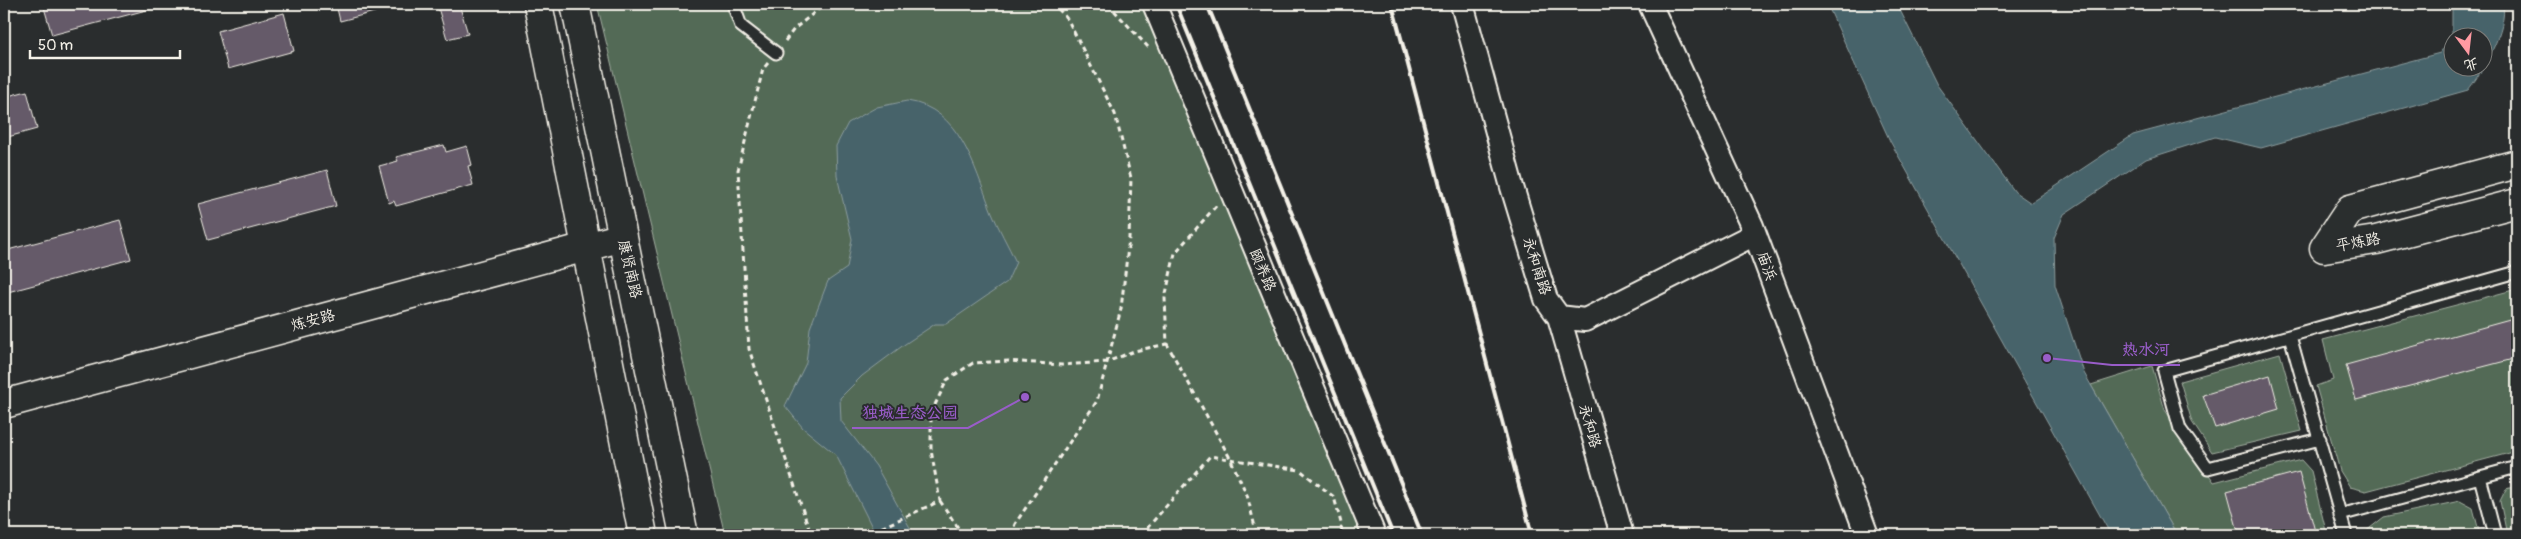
<svg xmlns="http://www.w3.org/2000/svg" width="2521" height="539" font-family="Pangolin,'LXGW WenKai TC',sans-serif">
<style>
.green{fill:#526a57;stroke:#a3aea0}
.water{fill:#46636b;stroke:#8c9c9d;fill-rule:evenodd}
.building{fill:#655a69;stroke:#f4f1e8}
.lines{fill:none;stroke-linecap:round;stroke-linejoin:round}
.service-casing{stroke:#f4f1e8;stroke-width:15}
.minor-casing{stroke:#f4f1e8;stroke-width:26}
.tertiary-casing{stroke:#f4f1e8;stroke-width:31}
.path{stroke:#f4f1e8;stroke-width:3;stroke-dasharray:5 4;stroke-linecap:butt}
.service{stroke:#2a2d2e;stroke-width:11}
.minor{stroke:#2a2d2e;stroke-width:22}
.tertiary{stroke:#2a2d2e;stroke-width:28}
.rail{stroke:#f4f1e8;stroke-width:4}
.labels{text-anchor:middle;stroke-width:4;stroke-linejoin:round;paint-order:stroke}
.street-label{font-size:15px;fill:#f4f1e8;stroke:#2a2d2e}
.leader{fill:none;stroke:#995dc9;stroke-width:2}
.callout-dot{fill:#995dc9;stroke:#2a2d2e;stroke-width:2}
.callout-label{font-size:16px;text-anchor:middle;font-weight:bold;fill:#995dc9;stroke:#2a2d2e;stroke-width:4;stroke-linejoin:round;paint-order:stroke}
</style>
<rect width="100%" height="100%" fill="#2a2d2e"/>
<filter id="ink" filterUnits="userSpaceOnUse"><feTurbulence type="fractalNoise" baseFrequency=".02" numOctaves="2"/><feDisplacementMap in="SourceGraphic" scale="10" xChannelSelector="R" yChannelSelector="G"/><feConvolveMatrix kernelMatrix="1 2 1 2 8 2 1 2 1" color-interpolation-filters="sRGB"/></filter>
<g filter="url(#ink)">
<!-- green -->
<path class="green" d="M597 4H1142L1368 535H725Z
M2517 289V451L2366 491 2350 487 2340 471 2316 386 2333 380 2323 340Z
M2280 353 2302 431 2212 452 2192 422 2180 381Z
M2152 366 2165 410 2214 482 2301 460 2311 471 2327 535H2177L2091 385Z
M2517 486V535H2507L2500 501 2506 489Z
M2460 501 2473 508 2480 535H2365V532L2384 517Z"/>
<!-- water -->
<path class="water" d="M1827 4H1897L1937 85 2015 192 2031 203 2133 135 2440 53 2452 35V4H2503C2508 28 2483 71 2468 90L2261 148 2215 137 2146 159 2064 214 2054 238 2055 285 2084 373 2177 535H2111L1890 141ZM2454 38H2484V68H2454Z
M907 101C960 108 974 167 991 210 998 228 1008 245 1016 262L1007 282 946 324H935L905 344 862 376 840 398 841 421 876 466 914 535H876L836 455 803 428 785 406 806 363 810 328 828 281 847 268 852 239 837 176 836 146 848 123 877 107Z"/>
<!-- building -->
<path class="building" d="M43 4H150V9L52 35Z
M336 4H385L386 9 340 21Z
M437 4H459L468 34 447 39Z
M284 13 294 51 228 69 218 31Z
M27 91 37 129 4 138V97Z
M444 145 446 152 467 146 472 165 468 166 473 185 396 206 394 201 389 203 379 166 398 161 396 157Z
M327 170 336 206 208 240 198 204Z
M120 220 131 259 4 293V251Z
M2517 318V358L2356 400 2346 365Z
M2270 375 2279 409 2215 428 2203 395Z
M2299 472 2316 535H2239L2227 491Z"/>
<g class="lines">
<defs>
<path id="service" d="M733 4 741 26 776 53
M2290 336 2346 535
M2320 439 2208 468 2180 429 2164 371 2517 272
M2480 477 2495 535
M2340 515 2517 467"/>
<path id="minor" d="M1154 4 1374 535
M1462 4 1512 187 1546 299 1559 317 1585 320 1755 234
M1650 4 1752 226 1867 535
M1559 317 1622 535"/>
<path id="tertiary" d="M538 4 643 535
M575 4C610 181 649 358 684 535
M2324 248 2350 209 2517 164
M2324 248 2376 240 2517 203
M4 404 623 237"/>
</defs>
<!-- service casing -->
<use href="#service" class="service-casing"/>
<!-- minor casing -->
<use href="#minor" class="minor-casing"/>
<!-- tertiary casing -->
<use href="#tertiary" class="tertiary-casing"/>
<!-- path -->
<path class="path" d="M1108 4 1148 47
M785 41 794 29 825 4
M768 63 763 69 738 170 749 349 811 535
M1216 206 1175 253 1165 298 1167 344 1230 458 1247 495 1257 535
M940 501 963 535
M865 535 940 501 931 450V413L947 380 973 363 1008 361 1062 365 1107 362 1134 351 1167 344
M1011 535 1015 524 1097 401 1121 309 1129 238 1131 178 1115 114 1068 20 1054 4
M1141 535 1210 456 1300 470 1334 497 1341 523 1342 535"/>
<!-- service -->
<use href="#service" class="service"/>
<!-- minor -->
<use href="#minor" class="minor"/>
<!-- tertiary -->
<use href="#tertiary" class="tertiary"/>
<!-- rail -->
<path class="rail" d="M1176 4 1393 535
M1207 4 1422 535
M1392 4 1532 535"/>
</g>
</g>
<g class="labels">
<!-- street labels -->
<g class="street-label">
<text transform="translate(2358 242) rotate(-10)" y="5">平炼路</text>
<text transform="translate(1537 266) rotate(72)" y="5">永和南路</text>
<text transform="translate(1767 266) rotate(70)" y="5">庙浜</text>
<text transform="translate(630 269) rotate(77)" y="5">康贤南路</text>
<text transform="translate(1263 270) rotate(67)" y="5">颐养路</text>
<text transform="translate(313 320) rotate(-15)" y="5">炼安路</text>
<text transform="translate(1590 426) rotate(74)" y="5">永和路</text>
</g>
</g>
<!-- callouts -->
<path class="leader" d="M2047 358L2112 365H2180M1025 397L968 428H852"/>
<g class="callout-dot">
<circle cx="2047" cy="358" r="5"/>
<circle cx="1025" cy="397" r="5"/>
</g>
<g class="callout-label">
<text x="2146" y="355">热水河</text>
<text x="910" y="418">独城生态公园</text>
</g>
<!-- margin -->
<rect width="2521" height="539" fill="none" stroke="#2a2d2e" stroke-width="20"/>
<rect x="10" y="10" width="2501" height="519" fill="none" stroke="#f4f1e8" stroke-width="2" filter="url(#ink)"/>
<!-- north arrow -->
<g transform="translate(2468 52) rotate(165)"><circle r="24" fill="#2a2d2e" stroke="#7b7b78"/>
<path d="M0-4L9 19L0 12L-9 19Z" fill="#ff9aa2"/>
<text y="-8" font-size="14" font-weight="bold" text-anchor="middle" fill="#f4f1e8">北</text>
</g>
<!-- scale -->
<path d="M30 50v8h150v-8" fill="none" stroke="#f4f1e8" stroke-width="2.5"/>
<text x="38" y="50" font-size="15" fill="#f4f1e8" stroke="#2a2d2e" stroke-width="4" paint-order="stroke">50 m</text>
</svg>
